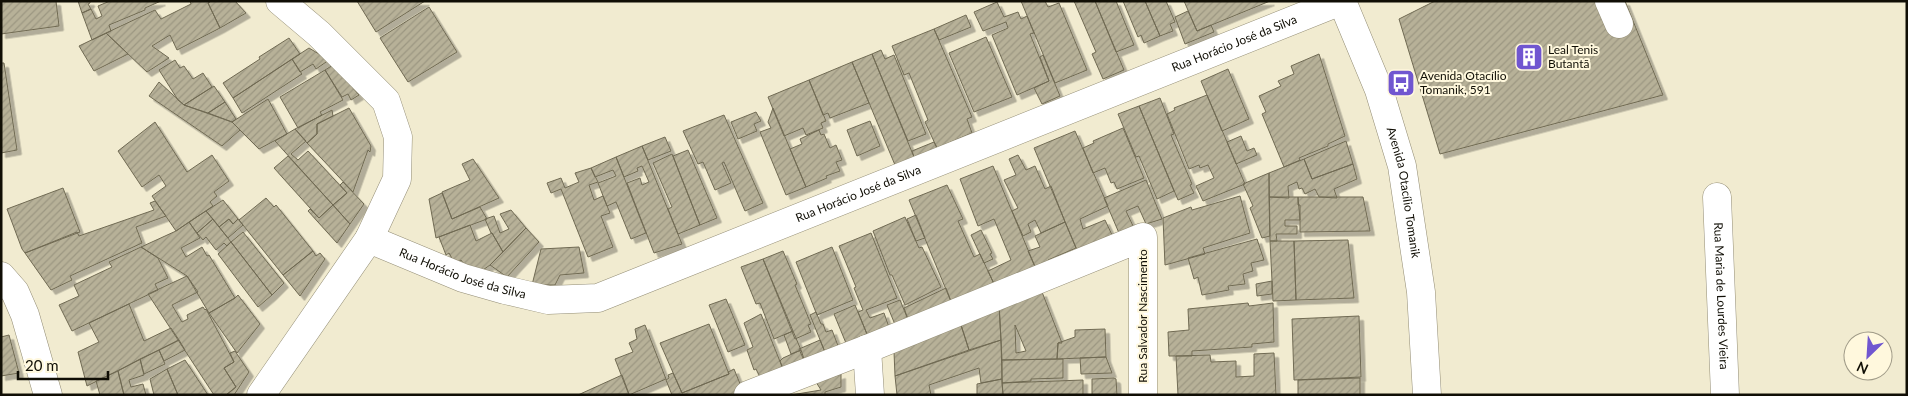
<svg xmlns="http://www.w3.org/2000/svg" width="1908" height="396" font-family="Lato,sans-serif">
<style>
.building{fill:url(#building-hatch);stroke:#706a53;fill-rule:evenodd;filter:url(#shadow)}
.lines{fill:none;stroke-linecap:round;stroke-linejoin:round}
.minor-casing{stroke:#938d75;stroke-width:29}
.minor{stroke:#fff;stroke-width:28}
.labels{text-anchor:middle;stroke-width:4;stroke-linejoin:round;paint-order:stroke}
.street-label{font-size:12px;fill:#100e05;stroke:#fff8dd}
.poi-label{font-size:12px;fill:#100e05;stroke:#fff8dd;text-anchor:start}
</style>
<defs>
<pattern id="building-hatch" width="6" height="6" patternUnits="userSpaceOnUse" patternTransform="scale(1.25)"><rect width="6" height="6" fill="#b7b198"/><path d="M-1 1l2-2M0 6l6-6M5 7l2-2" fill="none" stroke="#9c9782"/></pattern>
<filter id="shadow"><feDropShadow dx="4.5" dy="4.5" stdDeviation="0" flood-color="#0004"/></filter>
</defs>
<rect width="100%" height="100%" fill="#f1ebd0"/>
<!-- building -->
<path class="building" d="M1 1H56L59 26 1 34Z
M78 1H90V3L88 4 91 9 82 13Z
M110 1H161L145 8V10L109 25 111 31 92 40 82 13 91 9 96 19 102 16 98 6Z
M190 1H211L208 3 220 28 177 50 170 35 152 46 169 58 147 72 106 33 155 10 161 19 191 4Z
M211 1H235L246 13 220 28 208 3Z
M357 1H425L376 32Z
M1021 1H1045L1048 7 1059 3 1087 70 1055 83Z
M1074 1H1095L1124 70 1103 79 1092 54 1096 52Z
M1095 1H1116L1134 45 1116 52Z
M1123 1H1145L1160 36 1144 43 1141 35 1138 37Z
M1145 1H1166L1175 22 1170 24 1173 31 1160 36Z
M1184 1H1270L1197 31Z
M1435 1H1625L1663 95 1440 154 1399 19Z
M997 2 1004 17 1018 12 1021 19 1027 16 1034 33 1030 34 1049 81 1017 95 992 35 1008 28 1006 22 983 31 974 12Z
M429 7 457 52 408 82 380 38Z
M1188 11 1197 31 1211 25 1214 32 1185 44 1175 17Z
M966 15 971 27 939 40 934 29Z
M934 29 972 117 967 119 972 133 937 148 925 122 928 120 909 73 904 75 892 46Z
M106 33 128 54 94 71 79 46Z
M986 37 1012 97 974 112 949 53Z
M289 38 300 54 233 98 223 83 260 59 259 57Z
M309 48 329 60 316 69 313 64 300 72 292 59Z
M881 50 885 59 894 55 926 134 908 141 872 54Z
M872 54 914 157 895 165 852 62Z
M1319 54 1345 136 1328 144V146L1299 158 1300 160 1284 167 1262 114 1266 112 1259 96 1281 86 1278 81 1294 74 1291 66Z
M1043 55 1060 96 1042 104 1034 88 1049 81 1040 57Z
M292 59 302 74 242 113 233 98Z
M175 60 180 68 184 66 193 79 203 73 212 87 184 105 178 100 159 70Z
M852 62 869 103 830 118 828 113 823 115 809 80Z
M1 63H4L17 150 1 153Z
M333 65 359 95 351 100 348 94 342 97 325 70Z
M1228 69 1249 119 1222 131 1201 81Z
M325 70 343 100 320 112 322 115 298 128 280 97Z
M809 80 826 121 821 123 823 128 806 135 803 128 784 136 768 97Z
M159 82 184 105 232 122 240 130 222 146 149 96Z
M214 86 225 102 208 113 184 105Z
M1207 95 1245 184 1203 201 1196 186 1214 178 1208 165 1200 168 1199 165 1189 169 1167 114 1175 110 1174 108Z
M1160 98 1174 134 1171 135 1192 184 1190 185 1194 193 1178 200 1139 106Z
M268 99 287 134 259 149 232 122Z
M225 102 236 119 232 122 208 113Z
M1139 106 1174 191 1157 199 1139 156 1136 157 1118 114Z
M349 108 371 146 370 152 368 150 353 192 307 143 317 134V124Z
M773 108 806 187 786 195 760 132 771 128 768 122Z
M332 110 333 116 317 124V134L307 143 295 129Z
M756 112 761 121 754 124 757 131 738 139 731 122Z
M724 115 763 203 745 211 724 162 722 163 731 183 715 190 703 162 698 164 683 131Z
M870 121 880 146 857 156 847 130Z
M155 122 187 172 212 155 229 181 214 192 217 196 210 202 213 206 176 231 152 196 166 186 159 175 142 187 118 151Z
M1123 128 1144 178 1117 189 1114 182 1111 183 1105 168 1093 173 1083 148 1094 143 1093 141Z
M295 129 306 141 291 154 298 160 308 151 347 193 333 205 275 141Z
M819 130 821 135 824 134 830 148 836 145 842 160 836 162 840 171 826 176 827 178 806 187 790 149 802 144 800 139Z
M1075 131 1108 206 1080 219 1083 229 1105 220 1113 237 1077 250 1034 148Z
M1241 136 1247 151 1254 148 1257 155 1236 164 1227 142Z
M665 137 671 151 648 160 642 146Z
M1346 141 1353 164 1312 179 1304 159Z
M934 142 937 148 914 157 912 151Z
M642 146 682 244 654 253 627 183 640 178 642 185 649 182 642 166 637 168 638 171 624 177 616 157Z
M688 150 717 218 700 225 673 156Z
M672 154 700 225 678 234 668 209 672 207 653 163Z
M1018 155 1026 170 1035 166 1045 189 1051 186 1065 222 1041 233 1035 220 1028 224 1031 232 1023 236 1012 211 1018 208 1004 180 1016 175 1009 159Z
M288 156 333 205 319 218 274 168Z
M616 157 646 233 631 239 616 202 607 206 598 183 616 176 613 170 595 177 591 168Z
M473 159 499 198 452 219 442 192 470 180 462 164Z
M1304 159 1312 179 1353 164 1357 179 1334 189 1337 198 1319 197 1315 189 1305 194 1302 188 1299 189 1297 182 1288 186 1289 198 1269 197V173Z
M993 166 1036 269 995 286 988 271 1011 260 994 219 978 226 960 179Z
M591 168 598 182 589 185 594 200 603 196 610 213 601 216 613 247 588 257 561 189 551 193 547 183 561 178 565 188 579 182 575 173Z
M1269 173 1270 236 1262 238 1250 208 1253 206 1243 184Z
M1146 180 1162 219 1146 224 1138 206 1126 211 1134 228 1119 233 1104 198Z
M343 182 364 204 350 224 333 205 347 193 340 185Z
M947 185 963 219 958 221 974 257 980 254 995 286 952 304 909 200Z
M63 188 80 232 25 253 22 249 7 209Z
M442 193 452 219 480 207 487 219 436 238 429 199Z
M1240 196 1250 233 1203 248 1205 254 1165 265 1163 218 1191 207 1192 210Z
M1269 197H1298L1300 220H1285V226H1297V234H1276L1277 241H1270Z
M1298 197H1363L1370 231 1300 232V205H1298Z
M266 198 274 207 276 205 313 251 283 275 239 220Z
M223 200 238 219 233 224 229 219 219 227 206 211Z
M155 201 166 216 136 227 142 243 70 276 72 280 51 290 25 253 77 232 79 236 154 210 150 203Z
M333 205 350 224 337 243 308 211 310 209 319 218Z
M511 210 526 228 503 252 492 233H491L485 219 494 216 500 233 509 229 500 214Z
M206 211 213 219 197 233 189 222Z
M916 215 925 238 916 241 907 219Z
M905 217 919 248 922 247 941 287 905 305 892 275H890L873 231Z
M213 219 231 242 227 246 224 243 216 250 206 237 203 240 197 233Z
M229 219 233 224 238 219 243 225 228 238 219 227Z
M189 222 200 238 181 248 186 257 202 247 207 256 209 255 235 298 209 313 187 276 141 247 176 231Z
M1065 222 1076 248 1048 260 1050 264 1036 269 1028 251 1040 247 1035 236Z
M470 225 476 241 492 233 503 252 490 265 473 277 461 260 455 264 449 253 446 255 439 237Z
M526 228 539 242 507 277 490 265Z
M981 230 992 253 990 254 993 259 984 263 971 235Z
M243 232 284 283 272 295 231 242Z
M871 233 897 298 866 310 870 318 884 313 890 330 869 339 858 312 863 310 854 288 856 287 839 246Z
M1257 239 1264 260 1251 263 1253 271 1243 274 1245 284 1228 286 1229 290 1202 295 1198 277 1194 279 1188 258Z
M1348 240 1354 298 1296 300 1294 241Z
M1270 241H1294L1296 300 1273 301Z
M231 242 272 295 258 307 218 254Z
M141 247 158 258 168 278 155 284 158 290 72 331 59 305 79 296 74 285 112 267 109 262Z
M579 247 584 273 560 275 555 285H532L541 249Z
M832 247 853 300 817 315 796 262Z
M313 251 316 256 320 253 325 259 300 296 283 275Z
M783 251 797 284 795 285 811 324 808 325 811 332 795 339 763 259Z
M763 259 793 331 774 339 760 303 756 304 741 267Z
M187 276 198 292 172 305 182 322 188 319 187 315 203 307 205 310 206 309 234 362 224 368 236 387 226 395H214L148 294Z
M1272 281V294L1257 296 1256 284Z
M946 288 952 304 909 322 904 308Z
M1042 292 1062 343H1058L1057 359 1002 360 999 304ZM1015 325 1026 351 1016 353Z
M238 295 260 324 237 353 209 313 235 298Z
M726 299 745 345 728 352 709 305Z
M900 300 909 322 896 327 887 305Z
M1248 303 1249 306 1273 303 1274 342 1252 344V347L1192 351V356H1169L1168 332 1189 330 1188 309Z
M129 304 144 341 171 328 179 340 87 386 78 352 99 342 89 323Z
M999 304 1001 340 969 350 960 322Z
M855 305 869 339 848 348 834 314Z
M816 312 821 324H823L826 332 832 330 840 351 827 357 810 315Z
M761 314 785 374 760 377 756 369 754 370 747 350 753 347 744 323Z
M1359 316 1361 377 1294 380 1292 319Z
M960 322 969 350 895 376 894 352Z
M709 324 729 374 682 393 660 343Z
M645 325 666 379 629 395 615 359 633 352 629 343 637 339 635 329Z
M1105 329 1106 357 1057 359 1058 343 1075 337V330Z
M793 331 801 350 791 354 784 335Z
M9 335 19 373 1 376V337Z
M179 340 185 350 164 361 159 350Z
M820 340 827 357 806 365 799 349Z
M1001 340 1002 379 981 383 979 368 929 385 931 395H897L895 376Z
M159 350 165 364 144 374 140 359Z
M801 350 806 365 785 374 780 361 783 358Z
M235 351 249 372 234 395H226L236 387 224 368 234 362 230 353Z
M1274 353 1276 395H1178L1176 356 1210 355 1211 362 1236 361V377L1254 376V354Z
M1106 357 1112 373 1081 374 1080 358Z
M140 359 144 375 129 380 131 387 143 384 146 395H124L118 371Z
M1063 359V378L1031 379V381L1002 383V360Z
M185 360 208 395H178L167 369Z
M167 369 178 395H154L150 379Z
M734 369 743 391 734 395H672L666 380 669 378 668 375 673 373 682 393 729 374 728 372Z
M118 371 124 395H100L96 381Z
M841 374V387L825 392V395H791L821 390 816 382Z
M622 375 629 394 578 395Z
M1114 378 1116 379 1117 395H1092V379Z
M1360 378V395H1298V380Z
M1002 379 1003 395H977V384Z
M1083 380V395H1003L1002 383Z"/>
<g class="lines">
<defs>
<g id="minor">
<path id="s1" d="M1342 1 1379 90 1402 166 1421 292 1427 395"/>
<path d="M1609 1 1619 24"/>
<path id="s2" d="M1717 197 1725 395"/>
<path id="s3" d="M369 239 463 278 505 290 548 300 598 298 1341 1"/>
<path d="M1 276 15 292 25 315 48 395"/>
<path d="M867 349 870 395"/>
<path d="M261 395 369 239 397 179 398 137 386 101 319 34 280 1"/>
<path d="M748 395 867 349 1143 237V395"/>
</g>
</defs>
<!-- minor casing -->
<use href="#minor" class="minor-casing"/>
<!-- minor -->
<use href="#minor" class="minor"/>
</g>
<!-- icons -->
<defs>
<symbol id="building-square" viewBox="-11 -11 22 22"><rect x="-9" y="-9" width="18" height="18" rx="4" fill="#7056d0" stroke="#fff8dd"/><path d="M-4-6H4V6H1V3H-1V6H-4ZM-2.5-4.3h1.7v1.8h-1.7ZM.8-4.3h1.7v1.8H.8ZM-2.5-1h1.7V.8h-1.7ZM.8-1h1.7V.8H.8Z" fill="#fff"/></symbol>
<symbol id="bus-square" viewBox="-11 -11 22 22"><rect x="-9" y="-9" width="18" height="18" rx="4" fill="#7056d0" stroke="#fff8dd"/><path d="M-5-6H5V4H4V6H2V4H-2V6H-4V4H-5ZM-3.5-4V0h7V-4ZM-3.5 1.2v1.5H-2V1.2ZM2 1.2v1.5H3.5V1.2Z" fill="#fff"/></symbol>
</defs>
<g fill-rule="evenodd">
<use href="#building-square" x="1513" y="41" width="32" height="32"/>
<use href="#bus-square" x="1385" y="67" width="32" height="32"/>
</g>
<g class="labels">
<!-- street labels -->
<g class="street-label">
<text dy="4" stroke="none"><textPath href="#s3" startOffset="925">Rua Horácio José da Silva</textPath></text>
<text dy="4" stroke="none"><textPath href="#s3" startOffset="520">Rua Horácio José da Silva</textPath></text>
<text dy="4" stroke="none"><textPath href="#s1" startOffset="202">Avenida Otacílio Tomanik</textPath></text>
<text dy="4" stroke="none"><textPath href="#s3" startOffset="100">Rua Horácio José da Silva</textPath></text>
<text dy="4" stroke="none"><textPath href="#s2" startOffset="99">Rua Maria de Lourdes Vieira</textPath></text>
<text transform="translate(1143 316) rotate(-90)" y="4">Rua Salvador Nascimento</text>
</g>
<!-- poi labels -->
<g class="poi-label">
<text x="1548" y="54">Leal Tenis<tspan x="1548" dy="14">Butantã</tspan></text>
<text x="1420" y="80">Avenida Otacílio<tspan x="1420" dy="14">Tomanik, 591</tspan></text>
</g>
</g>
<!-- border -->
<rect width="1908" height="396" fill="none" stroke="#100e05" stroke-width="5"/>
<!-- north arrow -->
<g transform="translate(1868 356) rotate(205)"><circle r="24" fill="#fff8dd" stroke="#9f9a87"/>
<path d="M0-4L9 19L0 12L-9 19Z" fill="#7056d0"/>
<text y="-8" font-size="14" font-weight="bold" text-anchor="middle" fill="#100e05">N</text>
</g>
<!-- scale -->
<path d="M18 371v8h90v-8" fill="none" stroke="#100e05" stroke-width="2.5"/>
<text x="25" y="371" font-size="15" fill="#100e05" stroke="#fff8dd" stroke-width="4" paint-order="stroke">20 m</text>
</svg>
